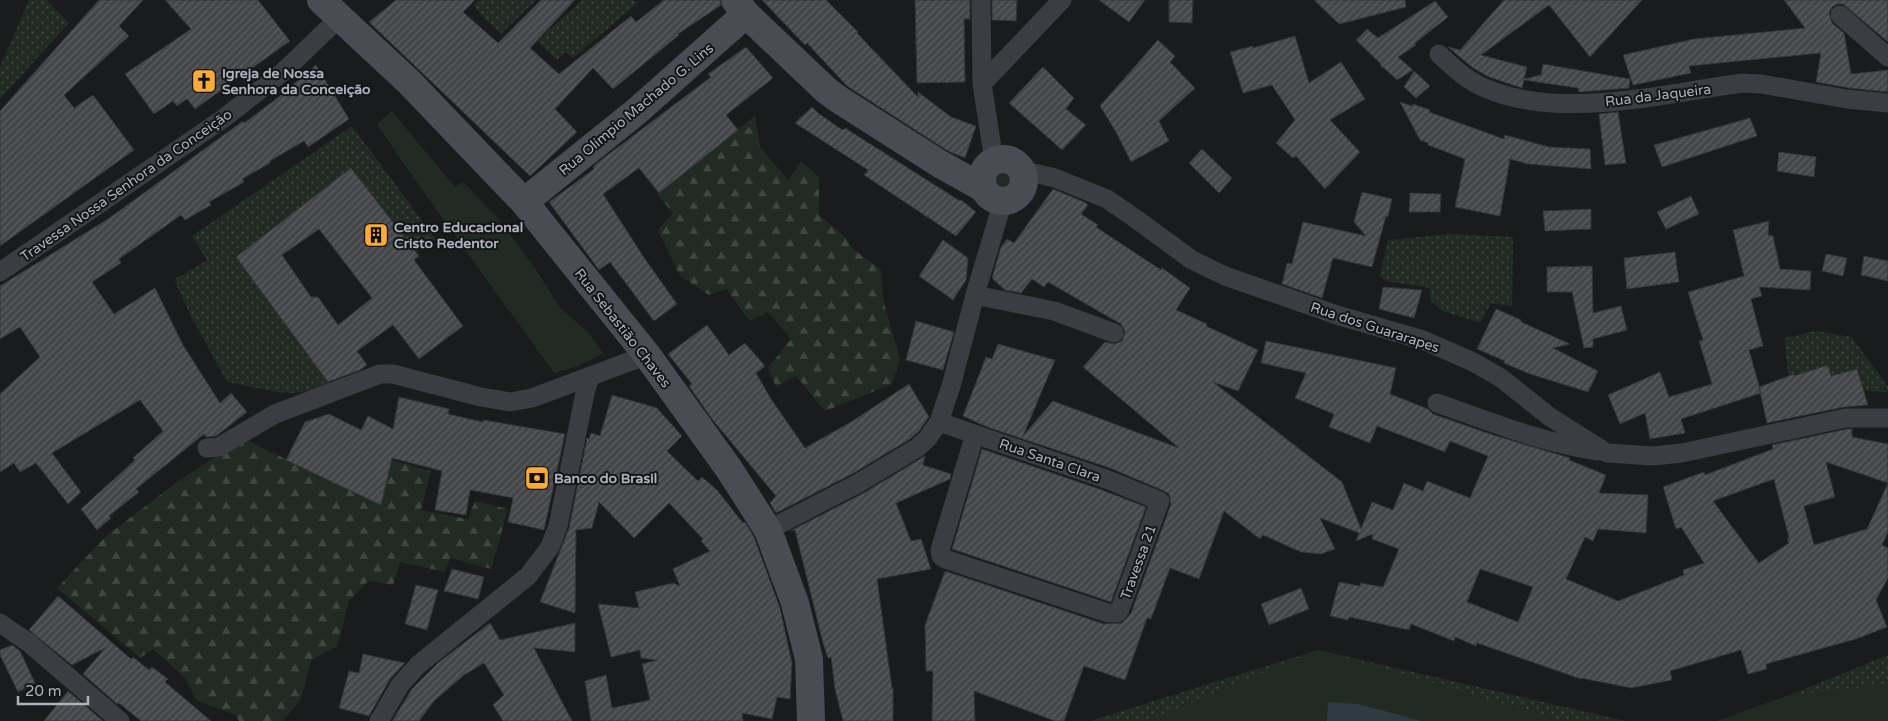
<svg xmlns="http://www.w3.org/2000/svg" width="1888" height="721" font-family="'Varela Round',sans-serif">
<style>
.grass{fill:url(#grass-dots)}
.forest{fill:url(#forest-firs)}
.green{fill:#222b23}
.water{fill:#2f3b42}
.building{fill:url(#building-hatch);stroke:#343539;fill-rule:evenodd}
.lines{fill:none;stroke-linecap:round;stroke-linejoin:round}
.street{stroke:#3b3d42;stroke-width:19}
.secondary{stroke:#494c52;stroke-width:28}
.labels{text-anchor:middle;stroke-width:4;stroke-linejoin:round;paint-order:stroke}
.poi-label{font-size:14px;font-weight:bold;fill:#adb3bd;stroke:#151518;text-anchor:start}
.street-label{font-size:14px;fill:#adb3bd;stroke:#151518}
</style>
<defs>
<pattern id="grass-dots" width="8" height="8" patternUnits="userSpaceOnUse" patternTransform="scale(1.25)"><rect width="8" height="8" fill="#222b23"/><path d="M2 2h.1M6 6h.1" fill="none" stroke="#3f4741" stroke-width="1.8" stroke-linecap="round"/></pattern>
<pattern id="forest-firs" width="22" height="20" patternUnits="userSpaceOnUse" patternTransform="scale(1.25)"><rect width="22" height="20" fill="#222b23"/><path d="M5 1l3.5 6h-7zM16 11l3.5 6h-7z" fill="#3f4741"/></pattern>
<pattern id="building-hatch" width="6" height="6" patternUnits="userSpaceOnUse" patternTransform="scale(1.25)"><rect width="6" height="6" fill="#44464a"/><path d="M-1 1l2-2M0 6l6-6M5 7l2-2" fill="none" stroke="#5c5e62"/></pattern>
</defs>
<rect width="100%" height="100%" fill="#1a1b1d"/>
<!-- grass -->
<path class="grass" d="M29 0H47L69 23 0 99V67Z
M479 0H536L501 34 481 15 474 5Z
M582 0H633L638 3 573 58 565 52 557 60 537 41Z
M352 126 436 239 416 253 351 168 236 257 333 388 293 393 276 392 227 382 191 316 174 280 207 260 192 236Z
M1451 234 1513 237 1512 306 1491 303 1480 323 1443 311 1430 300V288L1386 281 1380 276 1388 240Z
M1816 331 1851 337 1888 386V392L1790 388 1784 338Z
M1318 650 1626 721H1090Z
M1888 655V721H1726Z"/>
<!-- forest -->
<path class="forest" d="M755 116 760 147 788 180 801 161 819 177V215L846 238 854 250 881 269 883 299 900 359 892 384 825 411 796 376 776 387 768 368 791 339 768 312 749 321 727 289 709 295 680 276 658 230 673 213 657 194Z
M244 439 381 505 391 460 431 471 421 510 468 519 475 501 508 509 491 569 450 558 445 572 400 562 393 585 368 581 349 601 337 647 311 660 301 699 283 721H239L235 715 196 700 185 678 153 649 140 658 57 588 105 537 181 479Z"/>
<!-- green -->
<path class="green" d="M392 111 455 187 463 182 496 216 533 265 561 309 588 332 603 353 579 366 554 373 410 173 377 124Z
M987 181a16 16 0 1 1 32 0a16 16 0 1 1-32 0Z
M1318 650 1565 721H1147Z
M1888 684V721H1717L1786 696Z"/>
<!-- water -->
<path class="water" d="M1328 702 1358 704 1421 721H1327Z"/>
<!-- building -->
<path class="building" d="M99 0H143L119 26 129 36 64 95 74 108 93 95 134 150 0 246V111Z
M165 0H258L290 41 195 109 187 99 177 106 173 101 154 114 125 74 191 29Z
M396 0H475L463 12 498 43 541 0H575L530 48 559 74 631 16 636 22 664 0H720L721 5 678 34 679 35 613 89 593 68 555 109 577 132 530 176 369 22Z
M762 0H826L858 32 857 33 873 50 918 97V92L951 117 976 126 965 158 948 151 847 86 807 43 805 45Z
M915 0H970V19H964L965 82 917 83Z
M992 0H1017L1016 21 992 20Z
M1099 0H1145L1129 22Z
M1169 0H1193L1192 23 1169 22Z
M1314 0H1405L1406 7 1339 24Z
M1504 0H1642L1590 57 1549 5 1481 55 1527 67 1524 79 1541 75 1543 64 1630 79 1629 88 1579 92 1578 88 1524 80 1522 88 1489 77 1473 68 1448 47 1460 50Z
M1784 0H1888V42L1843 4H1837L1832 7 1829 13 1832 23 1844 33 1851 74 1888 70V92L1849 88 1816 82 1821 53 1689 66 1691 73 1633 85 1623 55 1694 39 1805 28Z
M1435 1 1448 17 1415 43 1416 45 1398 57 1413 70 1397 80 1383 67 1382 68 1380 63 1356 40 1367 29 1378 38Z
M1295 36 1309 83 1341 62 1365 99 1330 120 1360 152 1325 189 1296 156 1293 158 1276 143 1295 120 1272 85 1243 93 1230 52 1253 46V48Z
M1158 40 1175 56 1170 62 1195 88 1159 121 1169 141 1131 162 1116 132 1100 106Z
M746 47 773 78 726 115 738 130 659 193 639 168 603 194 645 259 677 304 654 321 610 262 599 270 596 266 549 202 594 169 593 167 597 163 711 77 708 74Z
M316 65 349 119 308 147 304 141 270 161V163L242 179 244 182 209 202 211 205 185 220 181 215 119 259 121 263 92 282 114 314 155 288 183 345 220 403 231 393 247 412 216 436 206 437 204 434 136 489 139 492 109 516 111 518 97 530 81 509 135 460 133 458 163 431 140 400 52 453 81 492 68 504 36 463 20 472 14 463 0 472V394L40 357 20 327 0 339V286L108 219 243 121 244 123 275 100Z
M1043 67 1074 98 1066 109 1086 125 1062 150 1009 103Z
M1414 71 1430 86 1416 98 1404 87Z
M1400 102 1412 106 1413 104 1430 110 1429 112 1504 139 1505 135 1549 147 1590 149 1591 169 1528 164 1510 159 1500 216 1455 207 1465 159 1428 145V143L1420 140Z
M812 107 818 113 841 129 844 130 845 128 960 201 961 200 976 212 956 236 864 175 868 170 795 123Z
M1618 112 1626 163 1605 165 1599 114Z
M1750 118 1757 136 1662 167 1654 145Z
M1202 149 1232 178 1219 193 1189 163Z
M1779 152 1816 157 1814 177 1777 171Z
M351 168 419 256 414 260 463 326 419 359 393 325 357 351 367 365 360 370 328 382 236 257ZM319 229 372 298 338 325 318 297H311L282 255Z
M1053 189 1084 202 1088 205 1081 214 1098 225 1096 227 1161 270 1162 268 1190 288 1176 310 1207 324 1206 326 1258 350 1238 391 1213 382 1342 482 1361 529 1372 502 1393 510 1404 483 1423 491 1427 481 1470 498 1488 456 1450 441 1445 452 1377 426 1370 443 1329 427 1334 414 1295 398 1306 373 1261 363 1266 341 1396 368 1390 394 1428 409 1433 414 1493 435 1570 458 1569 460 1606 475 1599 493 1648 495 1646 533 1598 529 1593 541 1585 537 1566 579 1618 601 1684 575 1683 570 1704 563 1681 527 1676 529 1663 487 1704 472 1705 475 1773 449 1772 445 1847 429H1852V437L1888 444V483L1826 462 1835 497 1804 506 1814 545 1867 529 1888 483V532L1882 545 1888 548V578L1876 600 1887 627 1856 639 1766 664 1767 669 1748 674 1741 650 1670 671 1672 680 1631 688 1581 678V679L1477 643 1476 646 1455 637 1454 641 1411 624 1409 630 1349 617 1348 620 1330 616 1339 582 1360 586V583L1383 587 1399 549 1372 539 1373 534 1356 541 1359 533 1320 518 1335 549 1321 554 1301 552 1263 535 1260 539 1224 511 1199 579 1170 568 1151 619 1147 618 1125 680 1084 666 1064 721H1055L974 691 975 721H932L933 671H926L925 625 945 571 1104 624 1122 623 1131 613 1171 504 1169 494 1164 491 1110 468 987 427 963 416 986 357 992 359 998 344 1055 360 1023 436 1053 401 1179 448 1083 367 1105 342 1115 344 1122 341 1125 332 1121 324 1048 282 1044 287 1032 279 1021 293 1005 290 992 278 1001 247 1007 239 1014 243ZM1774 479 1789 538H1787L1789 543 1759 563 1713 501ZM1480 569 1533 587 1518 622 1467 602Z
M1362 192 1392 199 1388 217 1386 216 1372 267 1333 258 1322 298 1282 284 1287 263 1292 264 1303 222 1366 236 1354 222Z
M1410 193 1441 194 1440 212H1409Z
M1691 196 1699 214 1666 229 1657 212Z
M1591 209V229L1545 231 1543 211Z
M1769 221 1768 235 1773 236 1780 269 1811 271 1810 290 1759 287 1762 296 1751 299 1763 346 1749 350 1761 393 1681 419 1685 433 1650 439 1645 413 1620 424 1608 395 1660 372 1669 397 1712 384 1699 341 1703 340 1688 292 1744 276 1733 230Z
M943 240 968 258 966 280 953 300 919 276Z
M1675 252 1679 282 1627 289 1624 258Z
M1826 254 1847 258 1843 276 1822 271Z
M1864 256 1888 261V281L1861 275Z
M1592 266 1593 313 1621 306 1627 330 1593 339V347L1584 348 1572 292H1547V267Z
M1383 287 1422 290 1414 318 1379 309Z
M1496 309 1521 320V322L1570 344 1553 348 1598 371 1588 392 1530 374 1504 363 1505 361 1477 349Z
M916 321 954 332 943 370 906 360Z
M707 325 729 355 745 343 765 366 756 373 771 399 805 448 851 422 909 384 929 417 919 431 910 439 852 474 776 513 770 503 776 496 712 419 689 386 692 384 668 354Z
M1828 365 1831 376 1857 369 1868 405 1844 407 1767 423 1759 387 1794 374V376Z
M612 395 657 408 682 436 667 451 698 481 702 477 717 490 743 523 745 522 754 537 780 608 792 663 790 699 777 697 772 719 742 713 743 721H591L585 681 606 675 612 708 650 700 642 664 657 660 641 658 640 650 611 657 598 604 639 608 635 592 673 583 680 586 673 569 710 551 701 541 703 539 669 503 634 538 599 502 592 528 576 530 575 613 540 602 569 528 587 438 589 439 591 433 600 436Z
M399 397 449 409 448 414 483 422 484 420 565 434 544 530 508 522 513 498 470 490 466 515 435 510 442 471 392 458 381 505 286 460 305 422 329 414 361 430 368 416 393 429Z
M982 449 1102 490 1146 507 1111 602 952 549Z
M925 456 923 465 951 474 950 479 896 503 911 541 921 539 931 569 877 579 892 688H893V721H843L835 689 831 657 828 658 823 643 795 530 790 531 862 494Z
M452 569 484 577 478 599 444 591Z
M416 585 438 590 427 630 405 624Z
M1301 588 1309 609 1269 625 1261 604Z
M58 596 131 659 133 657 149 670 152 667 168 679 165 682 211 721H141L119 703 117 704 83 674 105 648 72 665 29 630Z
M490 623 500 640 575 623V652L534 648 572 721H503L493 705 504 695 484 663 464 675 434 701 419 721H392L412 689 439 662Z
M12 645 20 651 35 683 18 692 0 655V650Z
M363 654 405 663 390 679 369 716 339 708 349 671 359 673Z
M68 691 103 721H44Z"/>
<g class="lines">
<!-- street -->
<path class="street" d="M981 0 982 84 994 161
M1840 15 1888 57
M1439 54C1453 67 1467 81 1485 88 1560 121 1665 93 1743 83L1761 84 1847 99 1888 103
M982 84 1062 0
M1021 170 1055 178 1107 199 1136 219 1192 260 1225 276 1340 316 1423 340 1473 362 1501 378 1550 417 1607 453 1653 456 1682 453 1846 418H1888
M0 272 224 118 284 71 340 17
M975 295 1054 311 1114 333
M1437 403C1491 422 1542 443 1598 451
M939 422 1106 479 1160 501 1120 609 1117 613H1108L945 559 941 556 940 550 975 434
M207 448 219 447 275 414 380 374H393L481 397 510 402 532 398 647 355
M768 530 857 484 917 448 927 439 939 422 951 386 975 295 1003 201
M0 623 29 643 120 721
M379 721 400 685 418 665 528 576 550 547 558 526 585 393 590 377"/>
<!-- secondary -->
<path class="secondary" d="M321 0 409 82 524 202 647 355 729 469 768 530 795 603 809 659 811 721
M735 0 746 14 826 90 838 99 940 164 983 188
M982 180a21 21 0 1 1 42 0a21 21 0 1 1-42 0Z
M524 202 637 111 746 14"/>
</g>
<!-- icons -->
<defs>
<symbol id="church-square" viewBox="-11 -11 22 22"><rect x="-9" y="-9" width="18" height="18" rx="4" fill="#f8ab37" stroke="#151518"/><path d="M-1.2-6h2.4v3.5h3.3v2.4h-3.3V6h-2.4V-.1h-3.3v-2.4h3.3Z" fill="#111"/></symbol>
<symbol id="building-square" viewBox="-11 -11 22 22"><rect x="-9" y="-9" width="18" height="18" rx="4" fill="#f8ab37" stroke="#151518"/><path d="M-4-6H4V6H1V3H-1V6H-4ZM-2.5-4.3h1.7v1.8h-1.7ZM.8-4.3h1.7v1.8H.8ZM-2.5-1h1.7V.8h-1.7ZM.8-1h1.7V.8H.8Z" fill="#111"/></symbol>
<symbol id="bank-square" viewBox="-11 -11 22 22"><rect x="-9" y="-9" width="18" height="18" rx="4" fill="#f8ab37" stroke="#151518"/><path d="M-6-4H6V4H-6ZM0-2.3a2.3 2.3 0 1 0 0 4.6a2.3 2.3 0 1 0 0-4.6Z" fill="#111"/></symbol>
</defs>
<g fill-rule="evenodd">
<use href="#church-square" x="190" y="67" width="28" height="28"/>
<use href="#building-square" x="362" y="221" width="28" height="28"/>
<use href="#bank-square" x="523" y="464" width="28" height="28"/>
</g>
<g class="labels">
<!-- poi labels -->
<g class="poi-label">
<text x="222" y="78">Igreja de Nossa<tspan x="222" dy="16">Senhora da Conceição</tspan></text>
<text x="394" y="232">Centro Educacional<tspan x="394" dy="16">Cristo Redentor</tspan></text>
<text x="554" y="483">Banco do Brasil</text>
</g>
<!-- street labels -->
<g class="street-label">
<text transform="translate(1658 95) rotate(-7)" y="5">Rua da Jaqueira</text>
<text transform="translate(636 109) rotate(-40)" y="5">Rua Olímpio Machado G. Lins</text>
<text transform="translate(126 185) rotate(-35)" y="5">Travessa Nossa Senhora da Conceição</text>
<text transform="translate(1375 327) rotate(18)" y="5">Rua dos Guararapes</text>
<text transform="translate(623 328) rotate(52)" y="5">Rua Sebastião Chaves</text>
<text transform="translate(1050 460) rotate(19)" y="5">Rua Santa Clara</text>
<text transform="translate(1138 562) rotate(-70)" y="5">Travessa 21</text>
</g>
</g>
<!-- scale -->
<path d="M18 696v8h70v-8" fill="none" stroke="#adb3bd" stroke-width="2.5"/>
<text x="25" y="696" font-size="15" fill="#adb3bd" stroke="#151518" stroke-width="4" paint-order="stroke">20 m</text>
</svg>
